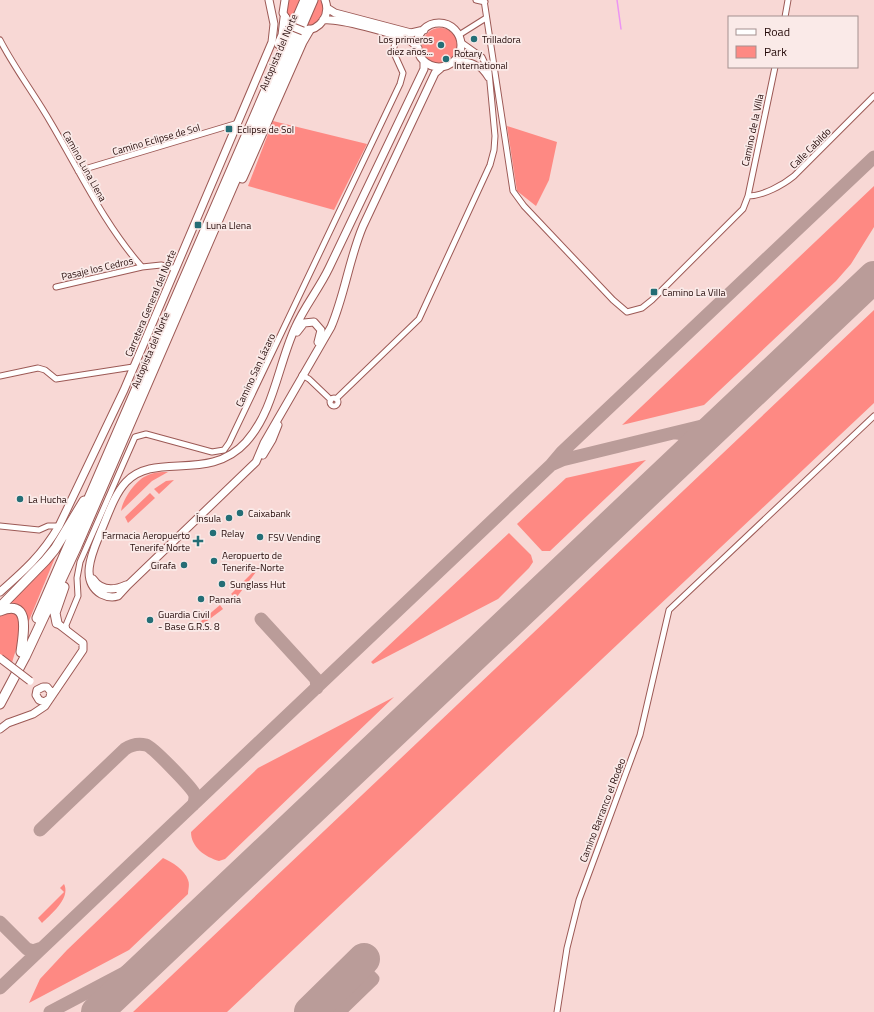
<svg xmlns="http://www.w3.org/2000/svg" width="874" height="1012" font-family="'Titillium Web',sans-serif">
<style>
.green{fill:#fe8983}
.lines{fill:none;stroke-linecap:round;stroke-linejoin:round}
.stream{stroke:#ec94f3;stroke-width:1.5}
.taxiway{stroke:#ba9c99;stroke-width:13}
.runway{stroke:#ba9c99;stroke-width:32}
.street-casing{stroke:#9c5955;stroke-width:7}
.secondary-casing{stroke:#9c5955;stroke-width:9}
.highway-casing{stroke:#9c5955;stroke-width:11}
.street{stroke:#fff;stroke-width:5}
.secondary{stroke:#fff;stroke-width:7}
.highway{stroke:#fff;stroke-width:9}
.secondary-bridge-casing{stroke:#9c5955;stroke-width:9;stroke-linecap:butt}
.secondary-bridge{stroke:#fff;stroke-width:7}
.poi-dot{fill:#246e76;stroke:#faeae8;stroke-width:1.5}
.labels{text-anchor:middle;stroke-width:3.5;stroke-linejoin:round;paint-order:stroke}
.poi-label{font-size:10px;fill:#240a09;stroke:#faeae8;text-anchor:start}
.street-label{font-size:10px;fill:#240a09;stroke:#faeae8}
</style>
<rect width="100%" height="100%" fill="#f8d8d5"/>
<!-- green -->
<path class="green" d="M289 0H301L292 21 287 13Z
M316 0H321C326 13 319 26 305 27Z
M422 46a18 18 0 1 1 36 0a18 18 0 1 1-36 0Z
M273 121 367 144 334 210 248 186Z
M507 126 557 142 549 180 536 206 517 191Z
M874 186V227L851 264 836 281 704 405 622 425Z
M874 310V403L227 1012H133Z
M646 460 550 551H542L517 524 566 478Z
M168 472 152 481 121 511C123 499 135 481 146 476 153 472 161 472 168 472Z
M174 480 159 494 154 489 166 481Z
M150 493 155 498 128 523 125 517Z
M509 533 531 555 533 562 529 568 498 599 373 664 371 662Z
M59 548 28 623 25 614 5 606Z
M254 571 256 572 236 598 231 594Z
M220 605 223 609 203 624 200 622Z
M6 613H15C27 627 16 647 12 663L0 654V615Z
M394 697 225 859 219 861C205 857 191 847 191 832L258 768Z
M163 858C172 862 185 870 188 880 190 884 188 890 188 894L129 950 29 1003 40 979 67 950Z
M64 884C71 898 51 914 42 923L38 918 64 892 60 888Z"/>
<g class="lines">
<!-- stream -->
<path class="stream" d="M617 0 621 29"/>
<!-- taxiway -->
<path class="taxiway" d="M674 433C689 432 692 445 685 456
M553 464 562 460 706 425 730 411 743 401
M261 619 316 679 317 688
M40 830 125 749C131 745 138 743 146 745 153 747 190 786 194 793 196 797 195 801 193 805
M0 922 27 949 33 951 42 948
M0 988 551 465 562 452 874 157
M50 1012 124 973 167 945
M321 1012 368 966
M339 1012 373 979 364 970"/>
<!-- runway -->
<path class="runway" d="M97 1012 874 277
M310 1012 364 959"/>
<defs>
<path id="street" d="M476 0 485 2
M484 0 513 191 524 206 613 300 627 312 642 308 652 300 743 209 748 196 775 67
M785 17 788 0
M459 35 486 18
M0 40C15 69 35 95 51 123 80 172 104 224 142 267L161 265 176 269
M455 61C471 59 480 65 488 78
M78 171 238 123
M748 196C763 196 783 185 794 176L874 96
M56 287 142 267
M302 375 309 379 331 400
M0 376 38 368 45 370 56 379 133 367
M330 402a4 4 0 1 1 8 0a4 4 0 1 1-8 0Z
M336 399 419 319 490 165 494 150 495 136 489 72 482 57 461 42
M0 526 39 530 48 526H59
M67 631 66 625 78 596 77 578 80 562 135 437 146 434 212 452 224 450 229 443 400 84 403 73 393 51 397 36
M557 1012 567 948 579 900 640 735 669 610 874 416"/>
<path id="secondary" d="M285 0 283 13 288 22
M327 8 335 13 411 33 424 30
M323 20C339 18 392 33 408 40 412 41 415 45 418 48
M417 45a22 22 0 1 1 44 0a22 22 0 1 1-44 0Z
M305 30C320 30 331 15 325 0
M297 332 304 323 314 322 321 330 318 342
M263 455 272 440 278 425
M93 579C101 591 113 591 126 585
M129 584 118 596C112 598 107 597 101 594 78 580 94 549 101 531 108 515 114 495 126 482 155 451 209 483 246 442 274 411 278 365 295 328 304 307 319 289 329 268 361 202 392 135 424 69V61
M126 587 256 462 264 443 331 327C345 294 349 259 363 226L435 73 442 67
M0 592C25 570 42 555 59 526L124 390 272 42 274 24 269 0
M49 699 44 702 39 700 36 695 37 690 43 687H47L51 692 50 697
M0 729 8 723 33 714 45 706 83 650V643L57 623"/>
<path id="highway" d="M279 44 283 35 285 18
M242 178 302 42 309 30
M0 607 45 561 55 549 84 501
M0 611C32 598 23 635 21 652
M37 618 305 0
M57 623 55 613 64 587
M0 704 25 657 77 546 313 0"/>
</defs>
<!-- street casing -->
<use href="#street" class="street-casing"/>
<!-- secondary casing -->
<use href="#secondary" class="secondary-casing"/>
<!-- highway casing -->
<use href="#highway" class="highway-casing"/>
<!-- street -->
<use href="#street" class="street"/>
<!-- secondary -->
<use href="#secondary" class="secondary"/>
<!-- highway -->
<use href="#highway" class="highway"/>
<defs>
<path id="secondary-bridge" d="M288 23 293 27 303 31
M0 658 30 681"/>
</defs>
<!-- secondary-bridge casing -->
<use href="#secondary-bridge" class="secondary-bridge-casing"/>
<!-- secondary-bridge -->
<use href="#secondary-bridge" class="secondary-bridge"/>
</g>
<!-- markers -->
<g class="poi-dot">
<circle cx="474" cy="39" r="4"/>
<circle cx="441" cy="45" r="4"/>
<circle cx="446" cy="59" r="4"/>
<rect x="225" y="125" width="8" height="8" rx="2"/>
<rect x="194" y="221" width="8" height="8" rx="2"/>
<rect x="650" y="288" width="8" height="8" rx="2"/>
<circle cx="20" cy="499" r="4"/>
<circle cx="240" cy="513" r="4"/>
<circle cx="229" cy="518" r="4"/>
<circle cx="213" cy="533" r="4"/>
<circle cx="260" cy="537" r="4"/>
<path d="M196 535h4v4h4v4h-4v4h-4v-4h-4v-4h4z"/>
<circle cx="214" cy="561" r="4"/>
<circle cx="184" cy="565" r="4"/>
<circle cx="222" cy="584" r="4"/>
<circle cx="201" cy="599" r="4"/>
<circle cx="150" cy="620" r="4"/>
</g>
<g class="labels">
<!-- poi labels -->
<g class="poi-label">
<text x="433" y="43" text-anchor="end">Los primeros<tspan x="433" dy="12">diez años...</tspan></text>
<text x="482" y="43">Trilladora</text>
<text x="454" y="57">Rotary<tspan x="454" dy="12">International</tspan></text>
<text x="237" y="133">Eclipse de Sol</text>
<text x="206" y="229">Luna Llena</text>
<text x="662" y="296">Camino La Villa</text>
<text x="28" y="503">La Hucha</text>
<text x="248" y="517">Caixabank</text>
<text x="221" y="522" text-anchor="end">Ínsula</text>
<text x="221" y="537">Relay</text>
<text x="190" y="539" text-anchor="end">Farmacia Aeropuerto<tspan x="190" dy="12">Tenerife Norte</tspan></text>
<text x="268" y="541">FSV Vending</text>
<text x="222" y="559">Aeropuerto de<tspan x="222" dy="12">Tenerife-Norte</tspan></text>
<text x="176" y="569" text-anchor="end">Girafa</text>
<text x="230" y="588">Sunglass Hut</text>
<text x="209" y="603">Panaria</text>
<text x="158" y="618">Guardia Civil<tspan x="158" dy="12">- Base G.R.S. 8</tspan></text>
</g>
<!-- street labels -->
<g class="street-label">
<text transform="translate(278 52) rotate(-67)" y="4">Autopista del Norte</text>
<text transform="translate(752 130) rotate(-78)" y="4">Camino de la Villa</text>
<text transform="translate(156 139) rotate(-16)" y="4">Camino Eclipse de Sol</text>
<text transform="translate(810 148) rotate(-45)" y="4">Calle Cabildo</text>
<text transform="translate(85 166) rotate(61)" y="4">Camino Luna Llena</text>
<text transform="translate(97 268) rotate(-13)" y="4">Pasaje los Cedros</text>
<text transform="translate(150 303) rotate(-67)" y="4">Carretera General del Norte</text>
<text transform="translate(150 350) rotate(-67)" y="4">Autopista del Norte</text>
<text transform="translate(255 370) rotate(-65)" y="4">Camino San Lázaro</text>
<text transform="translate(602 810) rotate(-69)" y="4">Camino Barranco el Rodeo</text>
</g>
</g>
<!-- legend -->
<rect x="728" y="16" width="130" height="52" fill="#faeae8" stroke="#a4908f"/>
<rect x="736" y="29" width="20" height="6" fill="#ffffff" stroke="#a4908f"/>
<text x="764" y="36" font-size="12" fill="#240a09">Road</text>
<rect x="736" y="46" width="20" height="12" fill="#fe8983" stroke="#a4908f"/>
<text x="764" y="56" font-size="12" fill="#240a09">Park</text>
</svg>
